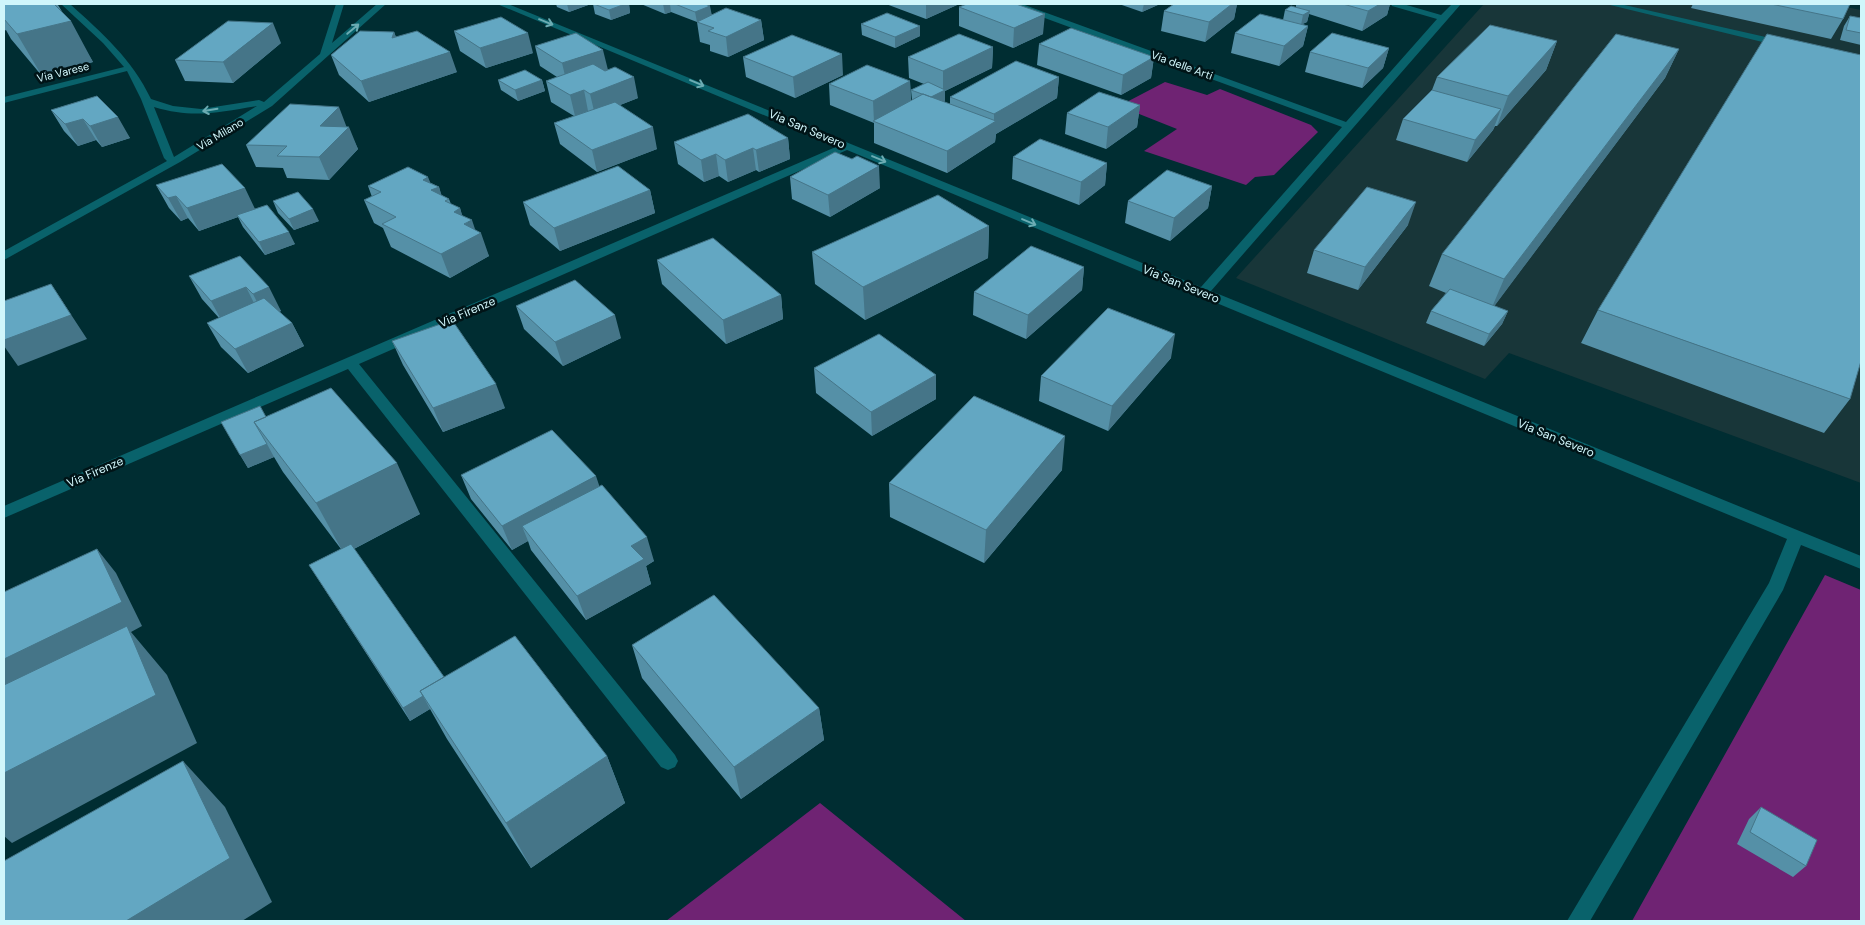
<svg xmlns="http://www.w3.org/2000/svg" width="1865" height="925" font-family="'DM Sans',sans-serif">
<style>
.built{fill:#183639}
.green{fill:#6f2373}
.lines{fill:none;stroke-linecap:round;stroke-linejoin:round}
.minor{fill:#09626b;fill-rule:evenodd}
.wall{fill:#5590a7}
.shaded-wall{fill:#457588}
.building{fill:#63a7c2;stroke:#457588}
.oneway{stroke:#6cacb3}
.labels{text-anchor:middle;stroke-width:5;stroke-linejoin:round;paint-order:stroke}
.far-street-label{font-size:11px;fill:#d0f6fb;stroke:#001417}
.street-label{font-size:12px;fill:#d0f6fb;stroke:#001417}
</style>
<rect width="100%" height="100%" fill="#002d32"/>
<!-- built -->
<path class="built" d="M1484 4H1831L1861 10V483L1509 353 1485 379 1236 278Z"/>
<!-- green -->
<path class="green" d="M1165 82 1207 95 1220 89 1311 125 1318 132 1274 175 1255 177 1246 185 1144 151 1177 129 1119 106Z
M1825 575 1861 590V921H1632Z
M820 803 966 921H666Z"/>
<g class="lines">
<!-- minor -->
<path class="minor" d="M61 4H70C102 33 132 59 151 99L173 106 201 109 259 100 264 102 320 54 336 4H344L332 43 377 4H386L272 106 180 162 4 260V251L167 161 164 158 141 99 127 71 4 103V97L124 67 103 43ZM257 106 174 157 154 107C194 119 218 112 257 106Z
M497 4H508L1201 287 1342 127 1012 6 1011 4H1022L1346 122 1437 19 1392 6 1391 4H1403L1441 15 1452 4H1461L1211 291 1861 556V569L1801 545 1783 590 1590 921H1567L1769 583 1787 539 847 150 359 364 675 755 678 761 675 767 668 770 661 767 348 369 4 518V506L838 146Z
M1606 4H1620L1783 41 1788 44 1783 47Z"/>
</g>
<!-- wall -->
<path class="wall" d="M4 4 58 5 93 62 42 76 11 39 6 30 4 31Z
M556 4H591L569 12 557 7Z
M593 4H629L630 13 611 20 595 14Z
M641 4H705L712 15 761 20 764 40 728 57 710 51V45L700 42 697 22 671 12 665 14Z
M886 4H958L957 5 926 19Z
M1119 4H1160L1142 12Z
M1174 4H1237L1234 19 1205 42 1161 31 1164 11Z
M1296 4H1390L1387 15 1362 31 1309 14 1307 22 1302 24 1308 26 1303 46 1279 66 1231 53 1235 33 1283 20 1285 10 1296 7Z
M1693 4H1850L1843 19 1831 39 1691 8Z
M959 7 1043 34 1013 48 959 26Z
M1850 16 1861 18V45L1840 40 1844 26Z
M861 24 920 26V36L895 48 862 35Z
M454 31 533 53 486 68 460 51Z
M394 32 396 37 457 72 369 102 339 75 331 55Z
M1557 41 1546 70 1497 126H1495L1493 130 1467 162 1396 140 1403 119 1432 90 1437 77Z
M281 43 233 83 185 81 175 60Z
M1039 44 1154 57 1151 78 1121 95 1037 65Z
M535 46 607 70 638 98 620 105 657 149 597 172 560 144 554 123 574 116 551 102 546 81 557 77 540 66Z
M993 47 992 68 945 91V101L944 102 950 104V97L1059 77 1057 98 996 134 995 142 947 173 874 143V123L830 105 829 84 910 81 911 101 912 100 911 90 924 84 909 78 908 57Z
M1389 48 1383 68 1362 88 1305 72 1310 52Z
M1679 49 1665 78 1494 306 1508 311 1502 324 1484 346 1426 323 1431 311 1446 293 1429 286 1442 254Z
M743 57 843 75 795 98 746 77Z
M498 80H542L545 91 518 101 501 90Z
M97 96 130 138 102 147 96 140 78 146 64 131 51 110Z
M1140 105 1137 127 1106 149 1065 134 1067 113Z
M347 127 358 149 329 180 287 178 283 168 256 167 246 145Z
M788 138 790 159 759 172 756 170 728 182 719 176 704 182 678 164 674 142Z
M1013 157 1107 163 1105 185 1079 205 1012 179Z
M790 177 880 188 830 217 792 199Z
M431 183 439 187 441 195 449 199 451 204 460 208 462 216 475 230 489 256 450 278 391 247 383 228 374 223 364 200 372 197 368 186Z
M156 185 255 209 295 244 265 255 243 227 238 217 199 231 188 218 181 221 169 208Z
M1212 186 1208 208 1170 241 1125 223 1128 201Z
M650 190 655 213 560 251 530 225 523 202Z
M273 201 319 221 294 230 278 213Z
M1408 225 1358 290 1307 273 1314 250Z
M989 226 988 258 865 320 815 284 812 252Z
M240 256 281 311 279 312 292 323 304 346 248 373 221 347 207 323 219 318 202 299 189 276Z
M657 260 781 295 783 319 726 344 662 284Z
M1084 267 1082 290 1026 339 973 315 974 292Z
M516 306 621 338 563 366 524 329Z
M1598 310 1850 399 1824 433 1581 343Z
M392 341 505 408 443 432 403 365Z
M1171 358 1108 431 1039 401 1041 376Z
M814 368 936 375V399L872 436 816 393Z
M266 417 420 514 354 549 444 677 607 756 625 803 531 868 447 739 430 709 410 721 309 565 341 549 283 472 274 457 248 468 221 422Z
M1062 470 984 563 890 517 889 483Z
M461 475 599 486 654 561 646 566 651 584 586 620 531 550 528 541 512 550 471 499Z
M632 645 819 708 824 740 741 799 642 678Z
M1761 807 1806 866 1793 877 1737 844 1749 819Z"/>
<!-- shaded-wall -->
<path class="shaded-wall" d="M567 4H591L569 12Z
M625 4H629L630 13 611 20 609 10Z
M663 4H670L671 12 665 14Z
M926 4H958L957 5 926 19Z
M1144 4H1160L1142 12Z
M1232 4H1237L1234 19 1205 42 1209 22Z
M1380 4H1390L1387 15 1362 31 1368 11Z
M710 6 712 16 697 22 695 12Z
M1310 11 1307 22 1301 25 1303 15Z
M1045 14 1043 34 1013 48 1014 28Z
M761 20 764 40 728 57 726 37Z
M71 21 93 62 42 76 17 34Z
M273 23 281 43 233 83 223 62Z
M920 26V36L895 48V37Z
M1308 26 1303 46 1279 66 1284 46Z
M394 32 401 52 392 38Z
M528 33 533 53 486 68 480 48Z
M1557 41 1546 70 1497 126 1508 96Z
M993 47 992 68 945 91V101L929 109V97L943 91V71Z
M1389 48 1383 68 1362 88 1368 68Z
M1679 49 1665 78 1490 312 1504 279Z
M603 50 608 70 567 84 562 63Z
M450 52 457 72 369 102 361 81Z
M842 54 843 75 795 98 793 77Z
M1154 57 1151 78 1121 95 1123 75Z
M634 77 638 98 595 115 590 94Z
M1059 77 1057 98 996 134 995 142 947 173V151L994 122V114Z
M542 80 545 91 518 101 515 90Z
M910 81 911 102 874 122 873 101Z
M584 90 588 111 575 116 570 95Z
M1140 105 1137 127 1106 149 1108 127Z
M339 107 347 128 320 126Z
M1501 109 1493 130 1467 162 1475 140Z
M118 117 130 138 102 147 90 126Z
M83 119 96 140 78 146 65 124Z
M349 127 358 149 329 180 319 157Z
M653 127 657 149 597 172 592 150Z
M788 138 790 159 759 172 756 150Z
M753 148 756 170 728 182 725 160Z
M716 154 719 176 704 182 701 160Z
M1107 163 1105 185 1079 205 1081 182Z
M879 166 880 188 830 217 828 195Z
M428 177 433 189 439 187 446 209 423 180Z
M1212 186 1208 208 1170 241 1174 218Z
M245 188 256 211 237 215 238 217 199 231 187 208Z
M650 190 655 213 560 251 554 228Z
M176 196 188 218 181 221 168 198Z
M1416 202 1408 225 1358 290 1365 267Z
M460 208 465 224 472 220 477 235 481 233 489 256 450 278 441 254 454 212Z
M313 209 319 221 294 230 289 219Z
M989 226 988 258 865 320 863 287Z
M289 232 295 244 265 255 259 242Z
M1084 267 1082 290 1026 339 1028 315Z
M51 284 87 339 18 366 4 346V340Z
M246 287 258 311 224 325 211 301Z
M269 287 281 311 265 318 253 294Z
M781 295 783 319 726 344 723 320Z
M1508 311 1502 324 1484 346 1489 334Z
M615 315 621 338 563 366 555 342Z
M292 323 304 346 248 373 235 349Z
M1175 334 1171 358 1108 431 1112 406Z
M936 375V399L872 436 871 412Z
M496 384 505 408 443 432 433 408Z
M1065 436 1062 470 984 563 986 530Z
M267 444 274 457 248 468 240 455Z
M397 463 420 514 344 554 316 503Z
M596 476 604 500 522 526 528 541 512 550 502 526Z
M647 537 654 561 646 566 651 584 586 620 577 596 631 546Z
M97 549 116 573 142 626 131 632 167 675 197 743 12 843 4 836V659Z
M423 696 430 709 410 721 403 708Z
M819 708 824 740 741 799 734 767Z
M607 756 625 803 531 868 506 823Z
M183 761 225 807 272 902 242 921H126Z"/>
<!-- building -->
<path class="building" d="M4 4H54L71 21 17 34 4 19Z
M594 4H625L609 10Z
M675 4H705L710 6 695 12Z
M967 4H1016L1045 14 1014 28 959 7Z
M1174 4H1232L1209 22 1164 11Z
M1343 4H1380L1368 11Z
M1771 4H1850L1843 19Z
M1291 6 1310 11 1303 15 1285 10Z
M726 8 761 20 726 37 708 31 714 28 697 22Z
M887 13 920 26 895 37 861 24Z
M1260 14 1308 26 1284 46 1235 33Z
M1850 16 1861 18V33L1846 30Z
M501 17 528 33 480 48 454 31Z
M228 21 273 23 223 62 175 60Z
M1490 25 1557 41 1508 96 1437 77Z
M1071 28 1154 57 1123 75 1039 44Z
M360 31 394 32 392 38 417 31 450 52 361 81 331 55Z
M576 33 603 50 562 63 535 46Z
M1332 33 1389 48 1368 68 1310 52Z
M959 34 993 47 943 71 908 57Z
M1616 34 1679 49 1504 279 1442 254Z
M1767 34 1861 55V361L1850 399 1598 310Z
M792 35 842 54 793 77 743 57Z
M1016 61 1059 77 994 114 950 97Z
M593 64 605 71 615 67 634 77 590 94 584 90 570 95 546 81Z
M867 65 910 81 873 101 829 84Z
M525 70 542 80 515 90 498 80Z
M928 82 945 90 931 97 923 94H922L911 90Z
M1432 90 1501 109 1475 140 1403 119Z
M1099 92 1140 105 1108 127 1067 113Z
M923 94 996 121 947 151 873 121Z
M97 96 118 117 90 126 83 119 65 124 51 110Z
M615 102 653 127 592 150 554 123Z
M290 104 339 107 320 126 349 127 319 157 277 156 287 146 246 145Z
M748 114 788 138 756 150 753 148 725 160 716 154 701 160 674 142Z
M1040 139 1107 163 1081 182 1013 157Z
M835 152 852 159 857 156 879 166 828 195 790 177Z
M222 164 245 188 187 208 176 196 168 198 156 185Z
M618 166 650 190 554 228 523 202Z
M408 167 428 177 423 180 439 187 431 190 449 199 445 201 460 208 454 212 472 220 464 224 481 233 441 254 382 224 396 217 364 200 381 192 368 186Z
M1167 170 1212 186 1174 218 1128 201Z
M1367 187 1416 202 1365 267 1314 250Z
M298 192 313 209 289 219 273 201Z
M938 195 989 226 863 287 812 252Z
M267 205 289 232 259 242 237 215Z
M713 238 781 295 723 320 657 260Z
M1031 246 1084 267 1028 315 974 292Z
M240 256 269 287 253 294 246 287 211 301 189 276Z
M575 280 615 315 555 342 516 306Z
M51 284 71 315 4 340V301Z
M1450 289 1508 311 1489 334 1431 311Z
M264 298 292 323 235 349 207 323Z
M1108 308 1175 334 1112 406 1041 376Z
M452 320 496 384 433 408 392 341Z
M879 334 936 375 871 412 814 368Z
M331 388 397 463 316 503 254 422Z
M974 396 1065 436 986 530 889 483Z
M260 406 266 417 254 422 267 444 240 455 221 422Z
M552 430 596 476 502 526 461 475Z
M602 485 647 537 631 546 644 559 577 596 522 526Z
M351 544 444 677 420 691 423 696 403 708 309 565Z
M97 549 122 602 4 659V592Z
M714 595 819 708 734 767 632 645Z
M127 626 156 695 4 773V685Z
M515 636 607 756 506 823 420 691Z
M183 761 230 858 126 921H4V861Z
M1761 807 1817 840 1806 866 1750 832Z"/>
<!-- one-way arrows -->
<defs><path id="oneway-shaft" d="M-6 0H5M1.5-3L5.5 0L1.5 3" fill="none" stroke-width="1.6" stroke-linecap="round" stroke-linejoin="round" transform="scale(1.25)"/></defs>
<g class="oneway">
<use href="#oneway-shaft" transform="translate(546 22) rotate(22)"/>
<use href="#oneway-shaft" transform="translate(353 29) rotate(-40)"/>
<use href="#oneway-shaft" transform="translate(697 83) rotate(23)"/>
<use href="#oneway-shaft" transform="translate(210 110) rotate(171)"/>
<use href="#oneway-shaft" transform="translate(879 159) rotate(23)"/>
<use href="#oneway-shaft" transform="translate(1029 222) rotate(23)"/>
</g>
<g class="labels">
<!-- far-street labels -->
<g class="far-street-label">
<text transform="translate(1182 65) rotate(20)" y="4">Via delle Arti</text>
<text transform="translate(63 72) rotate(-14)" y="4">Via Varese</text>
<text transform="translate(220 134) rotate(-31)" y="4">Via Milano</text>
</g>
<!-- street labels -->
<g class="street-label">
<text transform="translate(807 129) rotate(23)" y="4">Via San Severo</text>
<text transform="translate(1181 284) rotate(22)" y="4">Via San Severo</text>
<text transform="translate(467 312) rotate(-23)" y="4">Via Firenze</text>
<text transform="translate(1556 438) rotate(22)" y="4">Via San Severo</text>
<text transform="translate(95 472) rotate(-23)" y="4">Via Firenze</text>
</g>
</g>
<!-- border -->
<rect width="1865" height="925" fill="none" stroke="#d0f6fb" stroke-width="10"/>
</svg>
